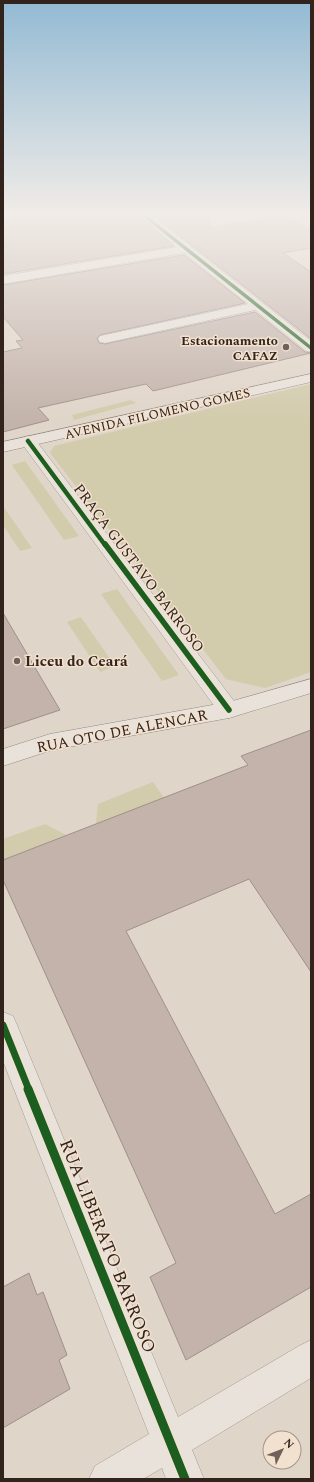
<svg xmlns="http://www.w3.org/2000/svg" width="314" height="1482" font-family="Spectral,serif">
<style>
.green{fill:#d2cbac}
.building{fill:#c3b3aa;stroke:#9f9189}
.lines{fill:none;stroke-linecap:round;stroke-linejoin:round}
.street-casing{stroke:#a59b93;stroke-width:1}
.secondary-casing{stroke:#948a83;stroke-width:1}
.street{fill:#e8e2da;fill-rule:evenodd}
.secondary{fill:#e8e2da;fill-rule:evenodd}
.cycleway-far4-casing{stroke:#f2e1ce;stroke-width:5}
.cycleway-far3-casing{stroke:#f2e1ce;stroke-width:6}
.cycleway-far2-casing{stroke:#f2e1ce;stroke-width:8}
.cycleway-far1-casing{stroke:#f2e1ce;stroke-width:10}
.cycleway-casing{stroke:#f2e1ce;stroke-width:12}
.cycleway-far4{stroke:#1b5e20;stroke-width:3.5}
.cycleway-far3{stroke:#1b5e20;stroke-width:4.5}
.cycleway-far2{stroke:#1b5e20;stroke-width:5.5}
.cycleway-far1{stroke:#1b5e20;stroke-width:7}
.cycleway{stroke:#1b5e20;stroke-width:9}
.poi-dot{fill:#6f6159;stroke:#f2e1ce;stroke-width:1.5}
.labels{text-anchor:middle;stroke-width:3;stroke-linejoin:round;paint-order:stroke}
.far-poi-label{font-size:13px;font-weight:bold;fill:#32231c;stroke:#f2e1ce;text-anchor:end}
.far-street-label{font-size:13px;fill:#32231c;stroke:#f2e1ce}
.street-label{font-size:15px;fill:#32231c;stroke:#f2e1ce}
.poi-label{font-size:15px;font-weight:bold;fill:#32231c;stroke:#f2e1ce;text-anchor:start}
.near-street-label{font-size:18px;fill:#32231c;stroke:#f2e1ce}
</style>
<rect width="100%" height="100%" fill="#e0d5c9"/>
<!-- green -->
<path class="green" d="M311 384V672L265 688 226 679 50 453 54 446Z
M131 400 136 403 74 420 72 415Z
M25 461 79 536 64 540 12 465Z
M3 506 32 548 20 551 3 525Z
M117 589 179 675 162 681 101 594Z
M81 617 115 666 100 672 67 622Z
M153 782 164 798 96 824 98 804Z
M45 824 66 835 3 860V839Z"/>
<!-- building -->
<path class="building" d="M19 213H135L174 246 3 274V216Z
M151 213H208L209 228 284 215 311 231V248L283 253 311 272V339Z
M184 255 245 303 100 335 97 338 99 343 105 344 255 312 305 352 311 353 153 391 146 384 38 408 49 420 3 432V352L22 348 16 341 23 340 3 317V285Z
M3 613 60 710 3 729Z
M311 730V972L249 879 126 931 275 1214 311 1194V1287L186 1360 150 1277 176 1263 3 880V860L248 765 241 756Z
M29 1273 37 1295 43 1292 67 1355 59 1360 70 1389 3 1428V1287Z"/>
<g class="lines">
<defs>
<path id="street" d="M136 213H148L311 341V352L306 351 255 310 105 343 100 342 98 339 100 336 248 304 184 253 3 284V276L177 247Z
M28 436 34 438 237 705 240 710 237 715 229 718 221 715 20 441 22 438Z
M3 1012 13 1016 17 1025 178 1417 299 1346 311 1340V1378L192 1450 204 1479H166L162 1468 143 1479H89L95 1466 149 1434 3 1061Z"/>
<path id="secondary" d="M311 374V382L3 452V442Z
M311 679V693L229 718 52 750 3 766V749L50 734 229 702Z"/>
</defs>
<!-- street casing -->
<use href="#street" class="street-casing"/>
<!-- secondary casing -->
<use href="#secondary" class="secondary-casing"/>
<!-- street -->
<use href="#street" class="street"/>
<!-- secondary -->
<use href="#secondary" class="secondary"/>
<defs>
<path id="cycleway-far4" d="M141 213 311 348"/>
<path id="cycleway-far3" d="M28 441 105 545"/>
<path id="cycleway-far2" d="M105 544 229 710"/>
<path id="cycleway-far1" d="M3 1025 29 1090"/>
<path id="cycleway" d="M28 1089 185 1479"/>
</defs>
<!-- cycleway-far4 casing -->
<use href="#cycleway-far4" class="cycleway-far4-casing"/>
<!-- cycleway-far3 casing -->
<use href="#cycleway-far3" class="cycleway-far3-casing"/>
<!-- cycleway-far2 casing -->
<use href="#cycleway-far2" class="cycleway-far2-casing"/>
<!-- cycleway-far1 casing -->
<use href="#cycleway-far1" class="cycleway-far1-casing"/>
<!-- cycleway casing -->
<use href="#cycleway" class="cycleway-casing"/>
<!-- cycleway-far4 -->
<use href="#cycleway-far4" class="cycleway-far4"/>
<!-- cycleway-far3 -->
<use href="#cycleway-far3" class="cycleway-far3"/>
<!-- cycleway-far2 -->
<use href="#cycleway-far2" class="cycleway-far2"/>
<!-- cycleway-far1 -->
<use href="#cycleway-far1" class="cycleway-far1"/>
<!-- cycleway -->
<use href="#cycleway" class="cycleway"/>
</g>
<!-- sky -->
<linearGradient id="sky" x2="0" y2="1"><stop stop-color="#93bad4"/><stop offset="0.51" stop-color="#f1ece7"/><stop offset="1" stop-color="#f1ece7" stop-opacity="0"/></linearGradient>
<rect width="314" height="421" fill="url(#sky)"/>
<!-- markers -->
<g class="poi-dot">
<circle cx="286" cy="347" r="4"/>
<circle cx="17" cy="661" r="4"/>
</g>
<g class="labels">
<!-- far-poi labels -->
<g class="far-poi-label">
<text x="278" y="345">Estacionamento<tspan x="278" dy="15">CAFAZ</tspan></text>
</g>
<!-- far-street labels -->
<g class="far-street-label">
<text transform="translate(157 413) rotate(-13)" y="5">AVENIDA FILOMENO GOMES</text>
</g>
<!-- street labels -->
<g class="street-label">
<text transform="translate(139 568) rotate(53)" y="5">PRAÇA GUSTAVO BARROSO</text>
<text transform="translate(122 731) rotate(-11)" y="5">RUA OTO DE ALENCAR</text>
</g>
<!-- poi labels -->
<g class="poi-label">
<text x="25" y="666">Liceu do Ceará</text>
</g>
<!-- near-street labels -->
<g class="near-street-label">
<text transform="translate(108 1246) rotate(68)" y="6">RUA LIBERATO BARROSO</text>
</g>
</g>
<!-- border -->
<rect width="314" height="1482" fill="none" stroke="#32231c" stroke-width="8"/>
<!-- north arrow -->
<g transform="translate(282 1450) rotate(47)"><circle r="19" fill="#f2e1ce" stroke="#a59587"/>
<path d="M0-3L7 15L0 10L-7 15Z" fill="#6f6159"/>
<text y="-6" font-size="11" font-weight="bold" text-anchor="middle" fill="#32231c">N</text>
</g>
</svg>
